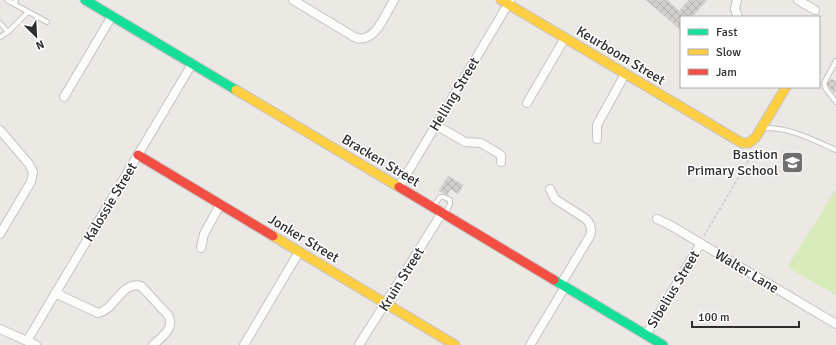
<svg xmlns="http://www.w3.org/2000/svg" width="836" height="345" font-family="Signika,sans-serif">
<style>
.pitch{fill:#d9eabb}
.building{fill:url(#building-cross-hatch);stroke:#d7d4d0}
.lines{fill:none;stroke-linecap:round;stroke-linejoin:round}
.lane-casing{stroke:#c5c4c5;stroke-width:6}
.street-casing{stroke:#c5c4c5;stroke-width:10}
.fast-casing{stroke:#c5c4c5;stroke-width:11}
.slow-casing{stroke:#c5c4c5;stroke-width:11}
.jam-casing{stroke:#c5c4c5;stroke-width:11}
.path{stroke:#c9c9c8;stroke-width:1.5;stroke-dasharray:3 2;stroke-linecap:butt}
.lane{stroke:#fcfcfb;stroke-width:4}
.street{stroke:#fcfcfb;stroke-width:8}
.fast{stroke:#16e098;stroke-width:9}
.slow{stroke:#ffcf43;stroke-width:9}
.jam{stroke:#f24e42;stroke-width:9}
.labels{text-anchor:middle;stroke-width:3;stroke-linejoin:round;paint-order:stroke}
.street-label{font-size:14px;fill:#2e2e2e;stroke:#fff}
.poi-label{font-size:14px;fill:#2e2e2e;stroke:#fff;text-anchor:end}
</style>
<defs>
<pattern id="building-cross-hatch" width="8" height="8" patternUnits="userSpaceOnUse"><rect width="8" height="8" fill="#d1cecb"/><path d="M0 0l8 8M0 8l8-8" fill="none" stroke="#b4b1af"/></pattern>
</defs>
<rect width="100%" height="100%" fill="#ece8e4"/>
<!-- pitch -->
<path class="pitch" d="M836 189V295L789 268 788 266Z"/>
<!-- building -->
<path class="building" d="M646 0H667L679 11 689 0H707L692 17H681V30Z
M832 79 834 81 836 80V91L834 93 826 83Z
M448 176 463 185 458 194 451 189 447 195 439 191Z"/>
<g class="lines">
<defs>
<path id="lane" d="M7 0 14 4 16 0
M14 4 47 22
M0 23 8 32 28 12
M0 37 8 32
M836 61 824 83 826 89 836 102
M765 128C792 128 811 139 836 150
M433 207 440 197H444L450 200V204L445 214"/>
<path id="street" d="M293 0 356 38C376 43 385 14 394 0
M737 0 735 9 738 17
M798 0 815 10
M64 97 112 16
M527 103 565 38
M436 125 465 142 481 143 501 155V162
M0 130 29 164 33 172 31 182 0 234
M597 139V125L625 74
M399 187 510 1
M550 189 555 199 586 219C591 224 592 230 590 236L561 284
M657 219 670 225 836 324
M201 248 204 234 220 205
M55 293 98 313C115 310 122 280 141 286L168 315C176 327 162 337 153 345
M0 329 36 345
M646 335 701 243
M27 341 192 64
M244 345 299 252
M359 345 442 213
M530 345 565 287"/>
<path id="fast" d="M85 0 236 90
M554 280 663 345"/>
<path id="slow" d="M501 0 742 143H749L756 137 786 87
M236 90 399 187
M273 236 455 345"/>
<path id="jam" d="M138 155 273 236
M399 187 554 280"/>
</defs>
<!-- lane casing -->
<use href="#lane" class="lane-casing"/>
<!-- street casing -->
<use href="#street" class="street-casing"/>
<!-- fast casing -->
<use href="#fast" class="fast-casing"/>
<!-- slow casing -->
<use href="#slow" class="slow-casing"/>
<!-- jam casing -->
<use href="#jam" class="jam-casing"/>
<!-- path -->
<path class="path" d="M704 236 751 156V152"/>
<!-- lane -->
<use href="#lane" class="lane"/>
<!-- street -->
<use href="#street" class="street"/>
<!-- fast -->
<use href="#fast" class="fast"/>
<!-- slow -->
<use href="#slow" class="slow"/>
<!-- jam -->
<use href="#jam" class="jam"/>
</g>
<!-- icons -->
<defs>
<symbol id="school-square" viewBox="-11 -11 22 22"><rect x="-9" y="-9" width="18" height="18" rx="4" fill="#706f6e" stroke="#fff"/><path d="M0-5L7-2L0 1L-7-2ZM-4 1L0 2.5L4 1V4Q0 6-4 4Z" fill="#fff"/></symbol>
</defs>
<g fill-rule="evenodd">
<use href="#school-square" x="780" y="150" width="25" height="25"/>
</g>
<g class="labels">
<!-- street labels -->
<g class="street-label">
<text transform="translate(621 55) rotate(31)" y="5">Keurboom Street</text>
<text transform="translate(454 94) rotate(-59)" y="5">Helling Street</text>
<text transform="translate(381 160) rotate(31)" y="5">Bracken Street</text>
<text transform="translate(110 202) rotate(-59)" y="5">Kalossie Street</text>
<text transform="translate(304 238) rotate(31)" y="5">Jonker Street</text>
<text transform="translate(747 271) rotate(31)" y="5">Walter Lane</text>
<text transform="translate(401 279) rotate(-58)" y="5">Kruin Street</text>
<text transform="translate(673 289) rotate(-59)" y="5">Sibelius Street</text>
</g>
<!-- poi labels -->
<g class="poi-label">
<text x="778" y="159">Bastion<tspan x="778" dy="16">Primary School</tspan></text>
</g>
</g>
<!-- legend -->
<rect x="680" y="16" width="140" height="72" fill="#ffffff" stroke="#ababab"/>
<rect x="688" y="29" width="20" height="6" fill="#16e098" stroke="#ababab"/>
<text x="716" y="36" font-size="12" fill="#2e2e2e">Fast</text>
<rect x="688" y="49" width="20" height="6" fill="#ffcf43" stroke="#ababab"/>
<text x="716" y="56" font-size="12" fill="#2e2e2e">Slow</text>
<rect x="688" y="69" width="20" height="6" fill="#f24e42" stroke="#ababab"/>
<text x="716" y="76" font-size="12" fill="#2e2e2e">Jam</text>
<!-- north arrow -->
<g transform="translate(36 36) rotate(156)" stroke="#ffffff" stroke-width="3" paint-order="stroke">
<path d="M0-3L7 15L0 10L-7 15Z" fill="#2e2e2e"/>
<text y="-6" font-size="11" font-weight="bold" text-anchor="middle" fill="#2e2e2e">N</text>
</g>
<!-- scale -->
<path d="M692 321v6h107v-6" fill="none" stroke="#2e2e2e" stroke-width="2"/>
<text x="698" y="321" font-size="12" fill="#2e2e2e" stroke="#ffffff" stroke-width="3" paint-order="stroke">100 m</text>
</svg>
